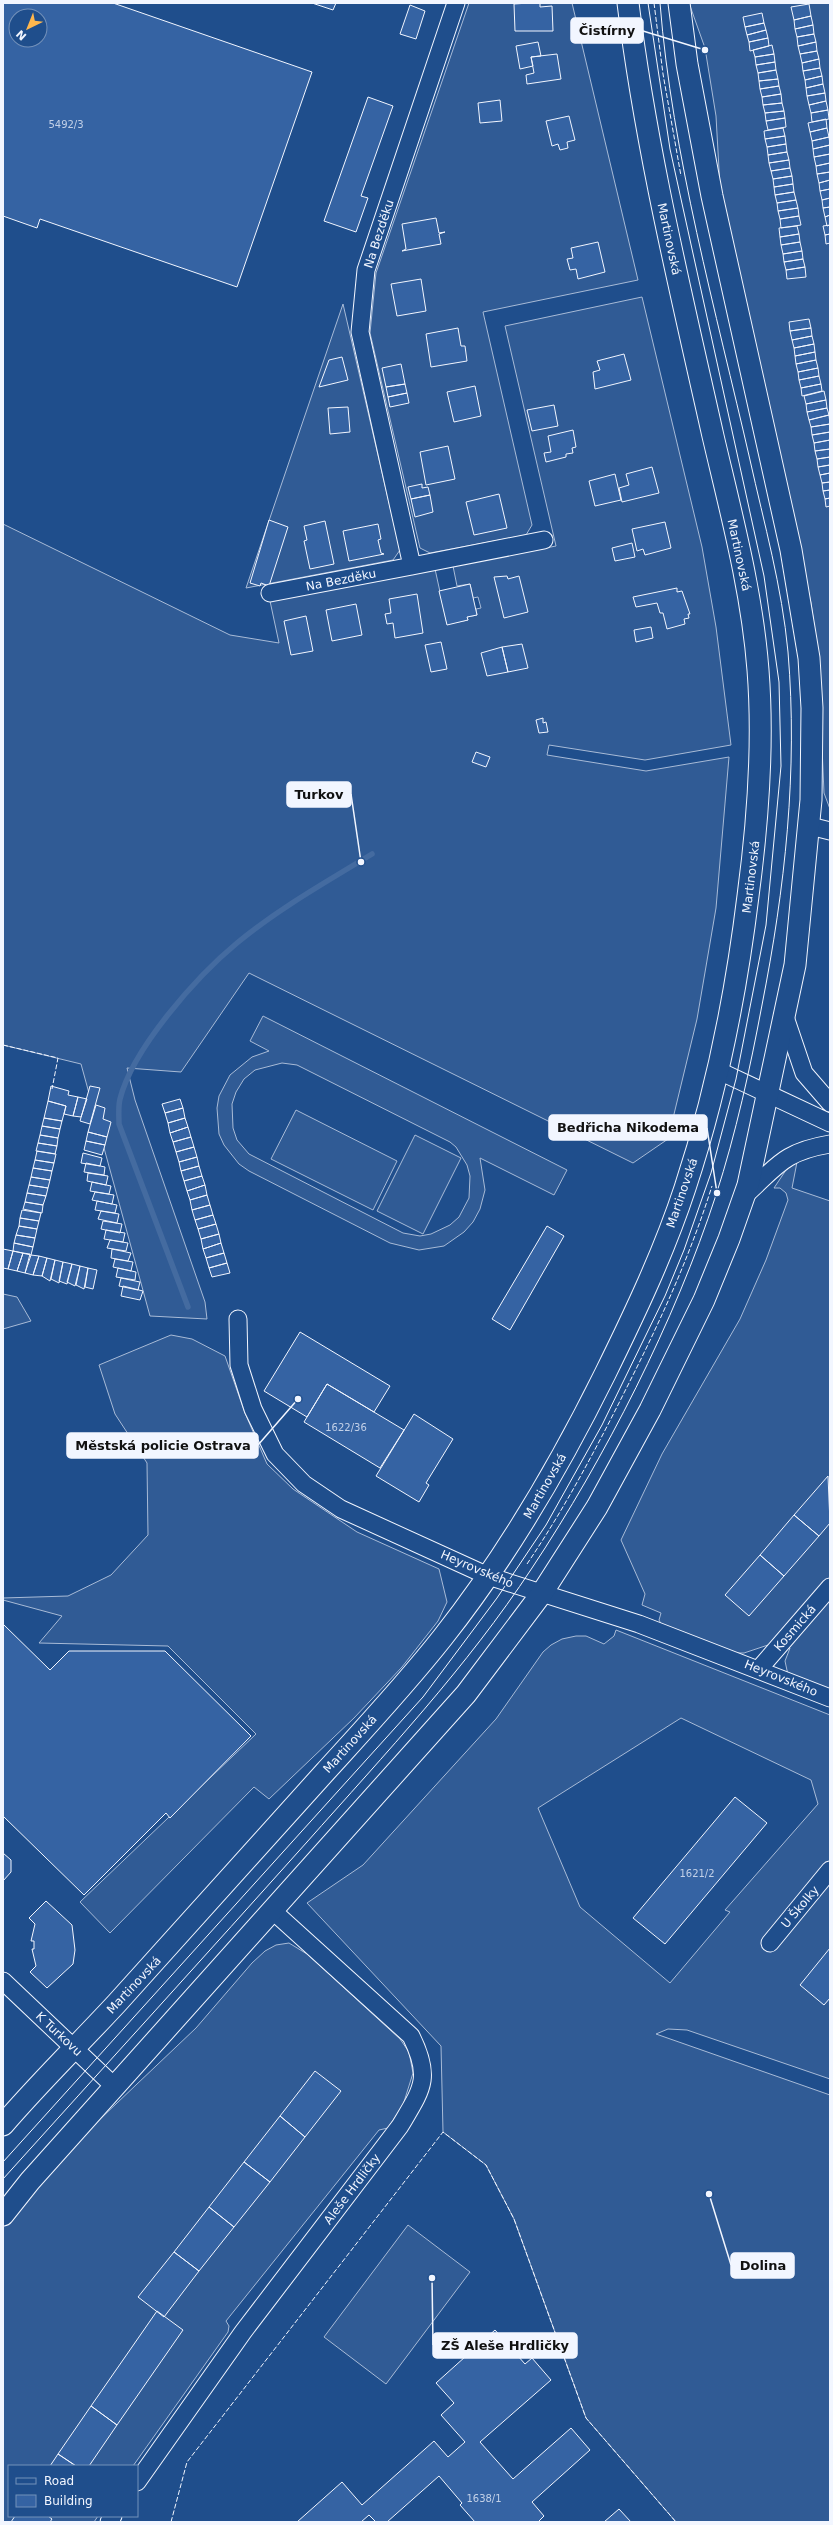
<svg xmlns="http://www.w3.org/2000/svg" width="833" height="2525" font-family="'DejaVu Sans',sans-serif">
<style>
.built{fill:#305b95;stroke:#a8bbd7;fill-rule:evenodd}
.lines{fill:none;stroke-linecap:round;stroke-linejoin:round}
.stream{stroke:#446ba0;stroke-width:5.5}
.building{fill:#3563a3;stroke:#f2f6ff;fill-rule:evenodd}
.minor-casing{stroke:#f2f6ff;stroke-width:19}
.tertiary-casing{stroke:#f2f6ff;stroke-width:23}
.minor{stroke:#1f4e8c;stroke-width:17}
.tertiary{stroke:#1f4e8c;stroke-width:21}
.tram{stroke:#f2f6ff;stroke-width:1}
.fence{stroke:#f2f6ff;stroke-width:1;stroke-dasharray:5 2;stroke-linecap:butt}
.labels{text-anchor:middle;stroke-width:3;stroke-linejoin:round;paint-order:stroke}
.number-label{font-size:10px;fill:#c3d1e8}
.street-label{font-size:12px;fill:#f2f6ff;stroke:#1f4e8c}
.leader{fill:none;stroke:#f2f6ff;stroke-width:1.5}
.callout-dot{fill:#f2f6ff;stroke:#1f4e8c;stroke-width:1.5}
.callout{fill:#f2f6ff;stroke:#f2f6ff;stroke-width:1.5}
.callout-label{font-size:13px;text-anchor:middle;font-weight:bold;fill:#111}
</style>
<rect width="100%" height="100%" fill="#1f4e8c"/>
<!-- built -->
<path class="built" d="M469 3H572L638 280 483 312 532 525 526 535 430 553 420 548 370 333 376 273Z
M689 3H830V809L824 793 818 654 811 603 720 187 716 116 705 48Z
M642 297 702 547 716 627 731 745 645 760 549 745 547 755 646 771 729 757 716 908 697 1019 668 1139 633 1163 249 973 181 1072 127 1068 135 1100 205 1302 207 1319 150 1316 81 1064 3 1045V524L230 635 279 643 270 601 435 569 447 624 468 620 467 617 477 615 476 609 481 608 478 597 473 598 470 584 457 586 453 566 556 546 505 326Z
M343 304 400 550 393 560 246 588Z
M263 1016 567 1170 554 1195 480 1158 485 1190 480 1209 473 1222 464 1232 444 1246 419 1250 390 1243 249 1171 239 1164 224 1145 219 1134 217 1108 219 1096 230 1075 252 1057 269 1051 250 1041ZM282 1063 297 1065 450 1142 456 1147 467 1165 470 1176 469 1198 459 1217 450 1225 431 1234 420 1236 403 1233 249 1154 237 1140 233 1128 232 1104 236 1092 244 1079 255 1070Z
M296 1110 397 1161 373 1210 271 1159Z
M415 1135 461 1158 423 1234 377 1211Z
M797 1162 792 1188 830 1201V1695L788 1675 785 1661 790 1648 768 1645 744 1653H723L664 1630 659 1620 661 1613 642 1605 645 1594 621 1540 662 1454 740 1319 766 1260 788 1200 786 1193 780 1188H774L786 1170Z
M3 1294 17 1297 31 1321 3 1329Z
M171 1335 192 1339 225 1356 245 1413 267 1464 293 1489 357 1532 439 1569 447 1602 438 1621 402 1667 354 1718 269 1799 254 1787 110 1933 80 1902 256 1734 168 1646 39 1643 62 1616 3 1600V1598L68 1596 111 1575 148 1535 147 1463 115 1414 99 1365Z
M616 1630 830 1715V2079L687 2030 668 2029 656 2034 830 2095V2522H676L586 2418 514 2219 486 2165 443 2132 441 2046 307 1903 363 1865 496 1719 543 1652 551 1645 562 1639 576 1636H586L604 1644 614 1636ZM681 1718 811 1780 818 1804 725 1910 730 1912 670 1983 580 1907 538 1808Z
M289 1943 307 1954 400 2039 409 2052 413 2073 403 2105 388 2128 379 2130 226 2321 229 2326 228 2332 133 2466H9V2516H98L94 2522H3V2227L97 2122 196 2028 252 1963 265 1951 276 1945Z
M408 2225 470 2272 386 2384 324 2337Z"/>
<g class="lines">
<!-- stream -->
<path class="stream" d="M188 1307 119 1124C119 1116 118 1107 120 1099 133 1048 197 976 237 943 278 909 326 882 372 854"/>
</g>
<!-- building -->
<path class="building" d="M3 3H113L312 72 237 287 40 219 37 228 3 216ZM16 16H40V40H16Z
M312 3H336L333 10Z
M529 3H540V7L552 6 553 31H515L514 4Z
M809 4 811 16 794 20 791 7Z
M410 5 425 11 416 39 400 34Z
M762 13 764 23 745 27 743 17Z
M811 16 813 25 795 29 794 20Z
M764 23 766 30 747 35 745 27Z
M813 25 814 34 797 37 795 29Z
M766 30 768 38 749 42 747 35Z
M814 34 816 42 798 46 797 37Z
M768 38 769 46 750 51 749 42Z
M538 42 541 56 531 57 533 66 520 69 516 46Z
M816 42 817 51 800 54 798 46Z
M772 45 774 54 755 57 753 50Z
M817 51 819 59 802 63 800 54Z
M557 54 561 79 527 84 526 75 534 73 531 57Z
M774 54 775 62 756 65 755 57Z
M819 59 820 68 803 71 802 63Z
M775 62 776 70 758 73 756 65Z
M820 68 822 76 805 80 803 71Z
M776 70 778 79 759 81 758 73Z
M822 76 823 84 806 88 805 80Z
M778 79 779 86 760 89 759 81Z
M823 84 825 93 807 96 806 88Z
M779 86 781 94 762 97 760 89Z
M825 93 826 101 809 105 807 96Z
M781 94 782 103 763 105 762 97Z
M368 97 393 106 361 196 368 198 356 232 324 221Z
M500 100 502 121 480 123 478 103Z
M826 101 828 110 811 113 809 105Z
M782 103 784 111 765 113 763 105Z
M828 110 829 119 812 122 811 113Z
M784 111 785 118 766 121 765 113Z
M569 116 575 140 567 142 568 148 560 150 558 144 552 146 546 121Z
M785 118 786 127 768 130 766 121Z
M826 119 827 128 810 132 808 123Z
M783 128 785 136 765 139 764 131Z
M827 128 829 137 812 141 810 132Z
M785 136 786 144 767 147 765 139Z
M829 137 830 145 813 149 812 141Z
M786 144 787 152 768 155 767 147Z
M830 145V154L814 157 813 149Z
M787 152 789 160 769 163 768 155Z
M830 154V163L816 166 814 157Z
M789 160 790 168 771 171 769 163Z
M830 163V172L817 174 816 166Z
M790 168 792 176 773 179 771 171Z
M830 172V180L819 183 817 174Z
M792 176 793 184 774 187 773 179Z
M830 180V189L820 191 819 183Z
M793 184 794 192 775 195 774 187Z
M830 189V198L822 200 820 191Z
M794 192 796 200 777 203 775 195Z
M830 198V207L823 208 822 200Z
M796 200 798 208 778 211 777 203Z
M830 207V215L825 217 823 208Z
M798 208 799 216 780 219 778 211Z
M830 215V225L827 226 825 217Z
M799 216 801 225 781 228 780 219Z
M436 218 439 233 445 232 439 234 441 244 402 251 406 249 402 224Z
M830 225V234L825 235 823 226Z
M797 226 799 234 780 237 779 228Z
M799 234 800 242 781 245 780 237Z
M830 234V243L826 244 825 235Z
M598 242 605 272 578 279 576 269 570 270 567 259 573 258 571 248Z
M800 242 802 251 783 254 781 245Z
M802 251 803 259 784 262 783 254Z
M803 259 805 267 786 270 784 262Z
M805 267 806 277 787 279 786 270Z
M421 279 426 311 397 316 391 284Z
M809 319 811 328 790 331 789 322Z
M458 328 461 346H465L467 361 431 367 426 334Z
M811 328 812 336 792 340 790 331Z
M812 336 814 344 794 348 792 340Z
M814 344 815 352 795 356 794 348Z
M815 352 816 360 796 364 795 356Z
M624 354 631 380 595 389 593 372 600 370 597 361Z
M342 357 348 380 319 387 329 360Z
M816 360 818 368 798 372 796 364Z
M401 364 405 384 386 387 382 368Z
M818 368 819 376 799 380 798 372Z
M819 376 821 384 801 388 799 380Z
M405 384 407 393 388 397 386 387Z
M821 384 822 391 802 396 801 388Z
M475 386 481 416 454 422 447 392Z
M824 391 826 400 806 404 804 396Z
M407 393 409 403 390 407 388 397Z
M826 400 827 408 807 412 806 404Z
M554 405 558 426 532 431 527 410Z
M348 407 350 432 330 434 328 408Z
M827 408 829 415 809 420 807 412Z
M829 415 830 424 811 427 809 420Z
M830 424V432L812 435 811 427Z
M573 430 576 447 572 448 573 453 566 454V457L546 462 544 453 551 452 548 436Z
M830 432V440L814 443 812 435Z
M830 440V449L815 451 814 443Z
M448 446 455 479 426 485 420 452Z
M830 449V457L817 459 815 451Z
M830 457V465L818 467 817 459Z
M830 465V473L820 475 818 467Z
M652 467 659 493 622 502 619 488 629 485 626 474Z
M830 473V482L822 483 820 475Z
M615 474 621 500 595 506 589 481Z
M830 482V490L823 491 822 483Z
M422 484V488L428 487 430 495 411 499 408 487Z
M830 490V498L825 499 823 491Z
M499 494 507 528 474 535 466 502Z
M430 495 433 512 415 517 411 499Z
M830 498V506L826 507 825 499Z
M269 520 288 527 269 586 261 583 260 586 250 583Z
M325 521 334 564 310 569 304 541 307 540 304 526Z
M665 522 671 548 645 555 643 549 637 551 632 529Z
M378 524 381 539 378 540 381 553 384 554 349 561 343 531Z
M632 543 635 557 615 561 612 548Z
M507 576 508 579 519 576 528 612 504 618 494 577Z
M470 584 477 615 467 617 468 620 447 625 439 591Z
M677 588V592L682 591 690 614H688L689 618 684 619 685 624 667 629 663 613H660L657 603 636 607 633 597Z
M417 594 423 633 395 638 393 623 387 624 385 614 391 613 389 599Z
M356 604 362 635 332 641 326 610Z
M306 616 313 651 291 655 284 621Z
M651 627 653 638 636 642 634 630Z
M441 642 447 669 431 672 425 645Z
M522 644 528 668 508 672 502 647Z
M502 647 508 672 487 676 481 653Z
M543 718V723L546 722 548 732 539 733 536 720Z
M476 752 490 757 486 767 472 762Z
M51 1086 69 1091 68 1095 78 1097 73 1116 64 1114 66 1106 48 1101Z
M90 1086 100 1088 90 1124 80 1121Z
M78 1097 87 1099 81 1117 73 1116Z
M180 1099 183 1108 165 1113 162 1104Z
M48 1101 66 1106 62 1121 44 1118Z
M96 1105 105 1108 103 1119 111 1122 107 1137 88 1132Z
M183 1108 185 1118 168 1123 165 1113Z
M44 1118 62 1121 60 1129 42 1126Z
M185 1118 188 1127 170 1133 168 1123Z
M42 1126 60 1129 58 1138 40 1135Z
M188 1127 191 1137 173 1142 170 1133Z
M88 1132 107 1137 105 1145 86 1141Z
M40 1135 58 1138 57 1146 38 1143Z
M191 1137 194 1147 176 1152 173 1142Z
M86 1141 105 1145 102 1155 84 1150Z
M38 1143 57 1146 55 1154 36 1151Z
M194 1147 197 1157 179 1162 176 1152Z
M37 1151 56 1154 54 1163 35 1160Z
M83 1153 102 1158 100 1166 81 1163Z
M197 1157 199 1166 181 1171 179 1162Z
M35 1160 54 1163 52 1171 33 1168Z
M86 1163 105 1167 104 1175 84 1172Z
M199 1166 202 1176 184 1181 181 1171Z
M33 1168 52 1171 50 1180 31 1177Z
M88 1173 108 1176 106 1185 87 1181Z
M202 1176 205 1185 187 1191 184 1181Z
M31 1177 50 1180 48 1188 29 1185Z
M92 1182 111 1186 109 1194 90 1191Z
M29 1185 48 1188 46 1196 27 1193Z
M205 1185 207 1195 190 1200 187 1191Z
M95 1192 114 1195 112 1204 92 1200Z
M27 1193 46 1196 43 1205 25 1202Z
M207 1195 210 1205 192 1210 190 1200Z
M97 1201 117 1205 115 1213 95 1210Z
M25 1202 43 1205 42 1213 23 1209Z
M210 1205 213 1215 195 1220 192 1210Z
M22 1210 41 1213 39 1221 20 1218Z
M101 1211 119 1214 117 1223 98 1219Z
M213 1215 216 1224 198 1229 195 1220Z
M20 1218 39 1221 37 1229 19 1226Z
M103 1221 122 1224 120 1233 101 1229Z
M216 1224 219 1234 201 1239 198 1229Z
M19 1226 37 1229 35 1238 16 1235Z
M547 1226 564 1236 510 1330 492 1319Z
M106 1230 125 1233 123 1242 104 1239Z
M219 1234 221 1243 203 1249 201 1239Z
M16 1235 35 1238 33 1247 14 1243Z
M110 1240 128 1243 126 1251 107 1248Z
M14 1243 33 1247 31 1255 13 1251Z
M221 1243 224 1253 206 1258 203 1249Z
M3 1249 13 1251 8 1269 3 1268Z
M112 1249 131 1253 128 1261 111 1258Z
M13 1251 23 1253 17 1271 8 1269Z
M23 1253 30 1254 25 1273 17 1271Z
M224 1253 227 1263 209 1268 206 1258Z
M31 1255 39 1256 33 1275 25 1273Z
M39 1256 47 1258 42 1276 33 1275Z
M47 1258 55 1260 50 1281 42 1276Z
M115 1259 133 1262 131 1271 113 1267Z
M55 1260 63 1262 59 1283 51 1279Z
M63 1262 72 1264 67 1284 59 1281Z
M227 1263 230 1273 212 1277 209 1268Z
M72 1264 80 1266 75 1286 67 1282Z
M80 1266 88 1268 84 1289 76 1285Z
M88 1268 97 1270 93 1289 85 1287Z
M118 1268 136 1272 135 1280 116 1277Z
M121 1278 140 1282 138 1290 119 1286Z
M123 1286 143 1291 140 1300 121 1296Z
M300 1332 390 1386 374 1412 327 1384 307 1417 264 1391Z
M327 1384 404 1430 380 1468 304 1422Z
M414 1414 453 1439 426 1483 429 1485 419 1502 376 1476Z
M828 1476 830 1523 819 1536 794 1515Z
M794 1515 819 1536 784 1576 760 1555Z
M760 1555 784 1576 749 1616 725 1595Z
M3 1624 50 1670 69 1651H165L251 1736 170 1818 166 1813 84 1895 3 1816Z
M735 1797 767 1823 665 1944 633 1918Z
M3 1853 11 1860V1872L3 1881Z
M46 1901 72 1925 75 1950 73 1964 47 1988 30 1972 36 1966 32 1949H34V1941H31L35 1924 29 1918Z
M830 1948V1998L824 2005 800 1985Z
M315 2071 341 2091 305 2137 280 2116Z
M280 2116 305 2137 270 2182 244 2162Z
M244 2162 270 2182 234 2227 209 2207Z
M209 2207 234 2227 199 2271 174 2252Z
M174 2252 199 2271 164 2317 138 2297Z
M157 2311 183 2330 117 2425 91 2406Z
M495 2330 525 2364 532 2358 551 2380 480 2442 513 2479 571 2428 590 2450 532 2502 544 2516 538 2522H475L460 2505 462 2503 439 2476 387 2522H376L369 2515 361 2522H297L342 2482 362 2505 434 2441 448 2457 465 2442 441 2415 454 2403 436 2383Z
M91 2406 117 2425 89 2466H76L58 2454Z
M58 2454 76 2466H50Z
M619 2509 631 2522H604Z
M15 2516H48L52 2519 50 2522H11Z"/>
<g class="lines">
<defs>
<path id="minor" d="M456 3 366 270 360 332 412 566 544 540
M270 593 412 566
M810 826 830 831
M785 1017 804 1073 830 1103
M717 1070 830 1123
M743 1197C777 1167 782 1152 830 1144
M238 1319 239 1365 253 1409 275 1454 304 1484 341 1509 488 1576 639 1624 830 1698
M759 1669 830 1587
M770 1943 830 1870
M3 1981 115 2087
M137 2482 243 2332 400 2126C422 2089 432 2078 411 2036L273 1911
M109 2522 113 2516"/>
<path id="tertiary" d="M3 2125C39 2083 80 2043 117 2003 187 1926 256 1849 325 1772 365 1728 406 1684 443 1637 507 1556 559 1467 605 1374 635 1313 664 1252 685 1188 716 1094 736 994 748 896 758 821 764 746 758 670 752 591 731 513 713 436 681 293 646 149 628 3
M3 2215 30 2181 466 1694 542 1593 597 1507 650 1410 704 1300 729 1239 748 1185 795 965 811 800 812 708 809 658 791 550 712 196 687 64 679 3"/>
</defs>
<!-- minor casing -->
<use href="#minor" class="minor-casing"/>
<!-- tertiary casing -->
<use href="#tertiary" class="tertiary-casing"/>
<!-- minor -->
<use href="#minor" class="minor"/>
<!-- tertiary -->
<use href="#tertiary" class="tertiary"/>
<!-- tram -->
<path class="tram" d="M3 2162 423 1697 497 1598 546 1525 602 1425 665 1296 684 1250 711 1173 736 1079 766 925 781 766 779 682 764 576 670 149 648 3
M3 2179C104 2067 206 1955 307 1842 385 1754 467 1667 532 1568 605 1458 675 1321 716 1195 736 1133 750 1069 762 1005 785 888 798 771 788 652 782 587 764 523 750 460 716 311 672 155 660 3"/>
<!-- fence -->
<path class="fence" d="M654 3 663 74 681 176
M3 1045 58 1058 52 1089
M527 1564C565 1508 597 1447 627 1387 660 1322 690 1256 712 1186
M171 2522 187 2462 443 2132 486 2165 514 2219 586 2418 676 2522"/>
</g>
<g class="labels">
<!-- number labels -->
<g class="number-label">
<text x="66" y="128">5492/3</text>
<text x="346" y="1431">1622/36</text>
<text x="697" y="1877">1621/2</text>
<text x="484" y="2502">1638/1</text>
</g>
<!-- street labels -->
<g class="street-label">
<text transform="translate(379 234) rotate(-72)" y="4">Na Bezděku</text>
<text transform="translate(669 239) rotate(78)" y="4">Martinovská</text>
<text transform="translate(739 555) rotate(78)" y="4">Martinovská</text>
<text transform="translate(341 580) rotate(-11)" y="4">Na Bezděku</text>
<text transform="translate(751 877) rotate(-83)" y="4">Martinovská</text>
<text transform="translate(682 1193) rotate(-71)" y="4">Martinovská</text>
<text transform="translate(545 1486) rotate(-60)" y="4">Martinovská</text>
<text transform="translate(477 1569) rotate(23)" y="4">Heyrovského</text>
<text transform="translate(795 1628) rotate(-49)" y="4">Kosmická</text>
<text transform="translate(781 1678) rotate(22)" y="4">Heyrovského</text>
<text transform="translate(350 1744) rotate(-48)" y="4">Martinovská</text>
<text transform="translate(800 1907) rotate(-50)" y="4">U Školky</text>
<text transform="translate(134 1985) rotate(-47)" y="4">Martinovská</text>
<text transform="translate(59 2034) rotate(43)" y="4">K Turkovu</text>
<text transform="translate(352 2189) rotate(-53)" y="4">Aleše Hrdličky</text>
</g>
</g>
<!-- callouts -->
<path class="leader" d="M705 50L643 31M361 862L351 794M717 1193L707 1128M298 1399L258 1445M709 2194L731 2265M432 2278L433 2345"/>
<g class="callout-dot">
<circle cx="705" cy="50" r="4"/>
<circle cx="361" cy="862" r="4"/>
<circle cx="717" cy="1193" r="4"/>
<circle cx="298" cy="1399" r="4"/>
<circle cx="709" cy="2194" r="4"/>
<circle cx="432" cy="2278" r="4"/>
</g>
<g class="callout">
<rect x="571" y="18" width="72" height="25" rx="4"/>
<rect x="287" y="782" width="64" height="25" rx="4"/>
<rect x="549" y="1115" width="158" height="25" rx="4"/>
<rect x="67" y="1433" width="191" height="25" rx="4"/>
<rect x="731" y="2253" width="63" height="25" rx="4"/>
<rect x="433" y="2333" width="144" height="25" rx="4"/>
</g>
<g class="callout-label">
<text x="607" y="35">Čistírny</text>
<text x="319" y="799">Turkov</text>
<text x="628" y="1132">Bedřicha Nikodema</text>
<text x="163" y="1450">Městská policie Ostrava</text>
<text x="763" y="2270">Dolina</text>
<text x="505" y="2350">ZŠ Aleše Hrdličky</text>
</g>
<!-- border -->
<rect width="833" height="2525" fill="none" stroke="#f2f6ff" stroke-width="8"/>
<!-- legend -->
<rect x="8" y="2465" width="130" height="52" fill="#1f4e8c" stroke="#7391ba"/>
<rect x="16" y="2478" width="20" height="6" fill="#1f4e8c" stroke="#7391ba"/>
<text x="44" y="2485" font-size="12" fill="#f2f6ff">Road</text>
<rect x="16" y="2495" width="20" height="12" fill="#3563a3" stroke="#7391ba"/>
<text x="44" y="2505" font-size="12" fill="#f2f6ff">Building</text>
<!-- north arrow -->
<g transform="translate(28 28) rotate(223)"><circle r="19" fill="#1f4e8c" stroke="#7391ba"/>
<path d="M0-3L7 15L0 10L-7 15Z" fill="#ffb74d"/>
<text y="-6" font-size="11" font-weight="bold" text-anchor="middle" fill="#f2f6ff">N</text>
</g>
</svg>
